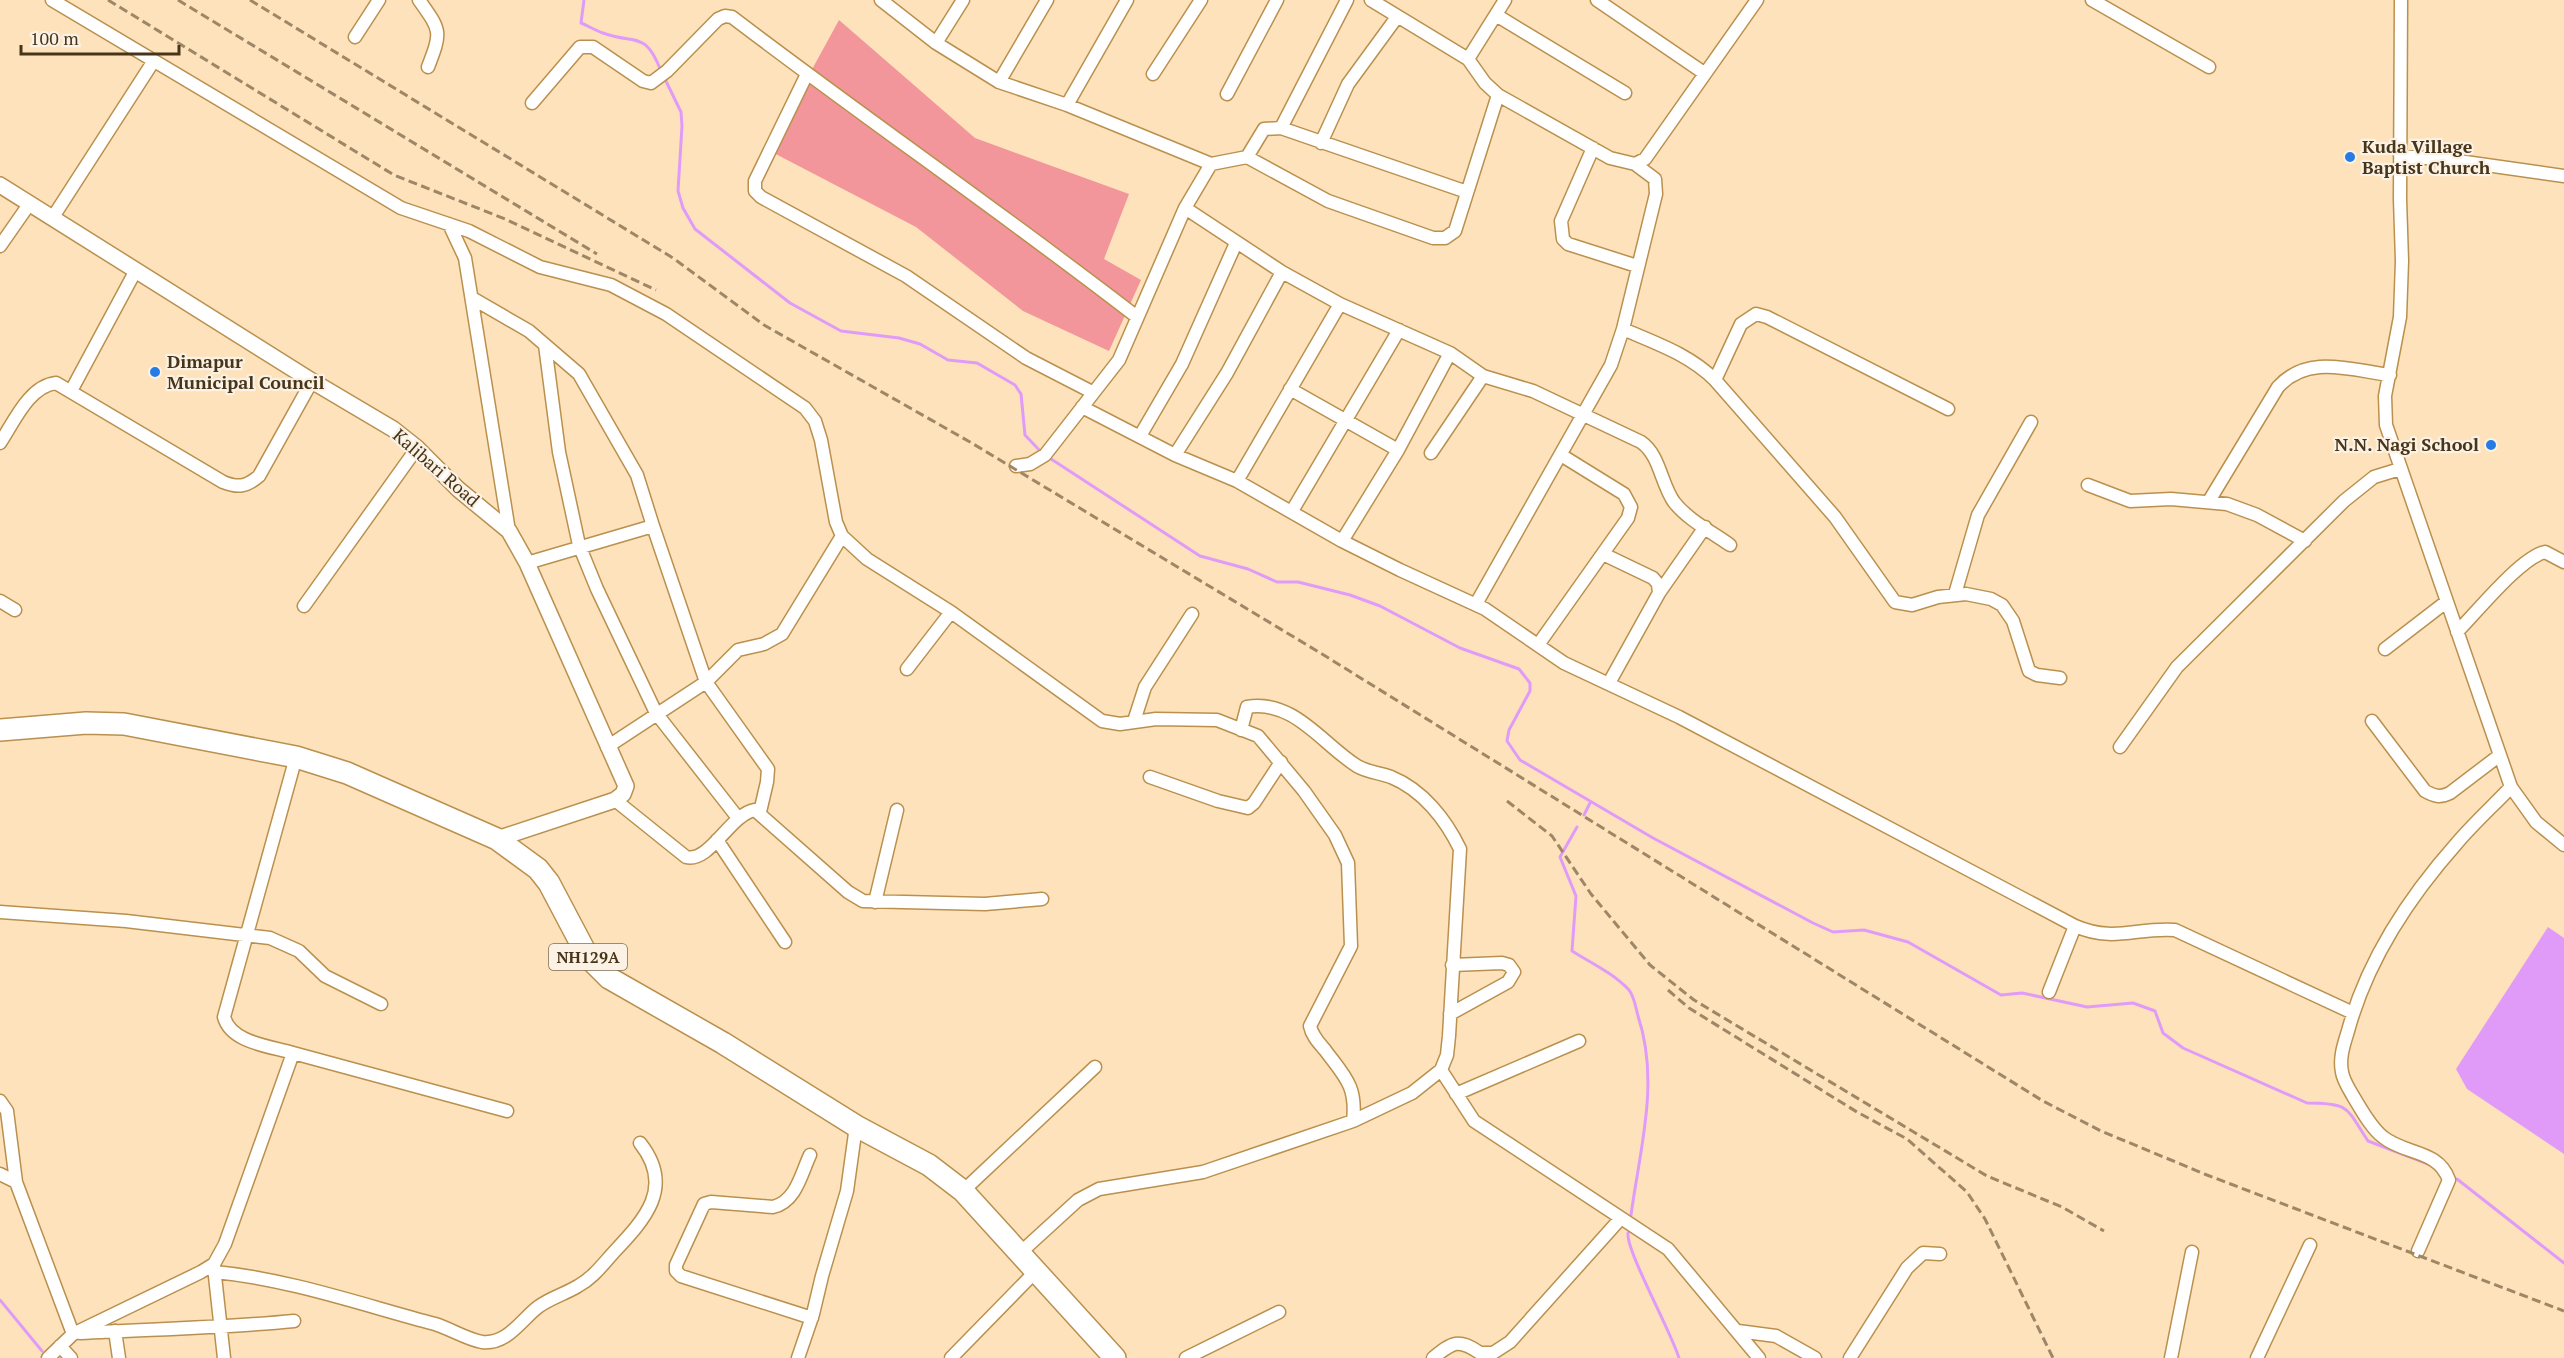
<svg xmlns="http://www.w3.org/2000/svg" width="2564" height="1358" font-family="'PT Serif',serif">
<style>
.green{fill:#f2969b}
.water{fill:#e09bf9}
.lines{fill:none;stroke-linecap:round;stroke-linejoin:round}
.stream{stroke:#e09bf9;stroke-width:3}
.minor-casing{stroke:#ba904e;stroke-width:15}
.tertiary-casing{stroke:#ba904e;stroke-width:18}
.trunk-casing{stroke:#ba904e;stroke-width:24}
.minor{stroke:#fff;stroke-width:12}
.tertiary{stroke:#fff;stroke-width:15}
.trunk{stroke:#fff;stroke-width:21}
.rail{stroke:#9e8766;stroke-width:3;stroke-dasharray:9 4.5;stroke-linecap:butt}
.poi-dot{fill:#277be5;stroke:#fbf2e5;stroke-width:2}
.labels{text-anchor:middle;stroke-width:4.5;stroke-linejoin:round;paint-order:stroke}
.shield{fill:#fbf2e5;stroke:#7d6e56;stroke-width:1.5}
.shield-label{font-size:16px;font-weight:bold;fill:#473519}
.poi-label{font-size:18px;font-weight:bold;fill:#473519;stroke:#fbf2e5;text-anchor:start}
.street-label{font-size:18px;fill:#473519;stroke:#fbf2e5}
</style>
<rect width="100%" height="100%" fill="#fde2bb"/>
<!-- green -->
<path class="green" d="M839 20 975 138 1129 194 1104 259 1141 280 1109 351 1023 311 916 227 768 150Z"/>
<!-- water -->
<path class="water" d="M2548 927 2564 938V1154L2467 1089 2456 1069Z"/>
<g class="lines">
<!-- stream -->
<path class="stream" d="M584 0 581 23C588 26 595 30 603 33 636 45 645 30 661 71
M664 77 681 112 682 126 678 191 683 208 695 229 790 303 841 331 899 338 920 344 948 360 977 363 1015 385 1021 394 1025 435 1042 453
M1048 457 1200 556 1248 569 1277 582H1298L1350 595 1380 606 1460 648 1519 669 1530 683V691L1509 730 1507 741 1520 760 1653 838 1813 923 1833 932 1864 930 1908 942 2001 995 2022 993 2087 1007 2133 1003 2155 1011 2163 1033 2183 1048 2307 1103C2351 1103 2346 1108 2368 1141L2431 1165
M1584 815 1590 803
M1577 827 1560 857 1576 896 1572 951C1591 963 1613 973 1629 990 1634 996 1636 1008 1638 1016 1660 1082 1640 1148 1631 1215
M2457 1179 2564 1263
M1628 1233C1626 1251 1671 1331 1679 1358
M0 1300 42 1351"/>
<defs>
<path id="minor" d="M52 0 401 208 469 231 540 267 611 285 666 314 805 408 815 421 821 440 836 522 842 536 867 559 951 612 1102 721 1120 724 1156 719 1217 720 1258 736 1304 791 1335 835 1348 863 1351 946 1310 1026C1312 1036 1319 1043 1325 1050 1345 1077 1357 1086 1353 1121
M419 0C441 31 442 31 428 67
M881 0 936 43 999 82 1067 105 1211 164
M1371 0 1468 59 1485 83 1498 95 1610 158 1635 164 1645 159 1757 0
M1597 0 1704 73
M2092 0 2209 67
M2401 0 2400 199 2402 261 2400 317 2385 396 2386 425 2511 787 2536 822 2564 845
M1496 15 1625 93
M355 37 379 0
M936 43 963 0
M1468 59 1505 0
M807 74 755 181V191L761 197 906 276 1026 358 1092 392
M1153 74 1201 0
M999 82 1047 0
M1227 94 1277 0
M532 103 580 47H593L643 81 651 83 667 71 718 19 725 16 732 17C866 119 1004 214 1137 317
M1067 105 1127 0
M1281 128 1347 0
M1321 143 1348 84 1397 17
M1593 148 1561 221 1563 239 1568 244 1637 266
M2400 156 2451 160 2564 176
M1247 157 1328 201 1433 238H1445L1455 231 1498 95
M1185 208 1282 272 1340 304 1450 353 1483 376 1533 391 1641 442C1660 455 1661 484 1674 502 1688 520 1712 532 1730 545
M53 217 153 62
M449 224 465 258 509 531
M0 246 30 203
M472 298 529 331 579 374 637 475 653 526
M1623 329C1655 343 1689 354 1715 380L1835 517 1895 602 1912 605 1938 597 1966 594 1991 599 2002 605 2013 621 2029 671 2037 675 2060 678
M545 345 559 452 579 545 597 589 656 713 738 818
M1715 380 1741 324 1756 314 1767 317 1948 409
M1290 389 1398 450
M71 391 136 270
M1082 407 1175 455 1237 481 1342 541 1400 570 1485 609 1564 663 1679 717 2075 926C2115 943 2136 927 2175 930L2353 1013
M1140 436 1182 364 1236 243
M0 443C14 422 29 386 56 383L223 482C238 488 246 487 259 476L312 381
M1431 453 1483 376
M1175 455 1227 373 1282 272
M1016 466 1030 464 1045 455 1119 360 1185 208 1211 164 1247 157 1264 129 1281 128 1467 192
M1237 481 1340 304
M2088 485 2130 501 2171 499 2227 504 2257 515 2305 541
M2209 501 2278 387C2308 354 2350 370 2390 375
M1292 511 1399 330
M1342 541 1398 450 1450 353
M1603 554 1653 578 1658 584 1659 593 1609 683
M527 563 653 526 706 682 768 769 767 782 760 812
M1659 593 1705 527
M1955 594 1978 515 2031 422
M0 601 15 610
M1476 604 1611 365 1623 329 1656 194 1655 179 1635 164
M304 606 417 448
M2457 632C2477 612 2520 558 2545 552L2564 562
M1538 645 1628 518 1631 507 1624 494 1561 455
M2385 649 2446 602
M907 669 951 612
M1134 721 1145 687 1192 614
M2372 721 2425 791C2434 796 2440 798 2450 793L2500 755
M607 747 706 682 738 650 764 644 782 634 842 536
M2120 747 2177 667 2344 501 2374 477 2400 469
M1150 777 1218 801 1248 808 1254 803 1281 762
M615 800 686 857C710 863 730 814 755 810L848 892 863 901 985 904 1042 899
M717 840 785 942
M875 902 897 810
M0 912 126 921 270 938 299 951 325 976 381 1004
M2049 992 2075 926
M1450 1014 1508 982 1514 972 1509 965 1502 963 1452 965
M293 1053 507 1111
M1441 1070 1474 1121 1668 1249 1759 1358
M1456 1094 1579 1041
M0 1101 7 1111 16 1182 73 1334 48 1358
M810 1155C801 1174 796 1202 773 1207L711 1202 704 1204 676 1265V1271L681 1276 812 1318
M0 1174 16 1182
M963 1191 1095 1067
M2418 1251 2449 1180C2438 1149 2405 1155 2383 1137 2371 1128 2361 1109 2353 1096 2349 1089 2343 1080 2342 1072 2339 1058 2344 1044 2348 1031 2367 961 2409 897 2457 843 2474 823 2493 806 2511 787
M1020 1253 1078 1200 1099 1189 1203 1172 1353 1121 1412 1093 1441 1070 1447 1055 1449 1036 1460 849C1446 820 1423 790 1391 777 1380 773 1367 772 1357 766 1322 744 1294 699 1247 707L1241 730
M214 1267 224 1358
M215 1272C289 1279 363 1305 435 1324 451 1329 466 1339 482 1342 507 1345 521 1320 538 1307 550 1298 565 1294 578 1286 593 1278 603 1264 614 1252 645 1219 675 1187 640 1143
M115 1331 119 1358
M1738 1331 1776 1336 1815 1358
M80 1333C152 1329 223 1328 294 1321
M73 1334 201 1272 214 1264 225 1244 293 1053C270 1046 231 1043 224 1017L296 757
M60 1346 71 1358
M798 1358 813 1314 822 1276 847 1191 856 1126
M951 1358 1036 1271
M1186 1358 1279 1312
M1433 1358C1453 1342 1458 1338 1480 1353H1493L1510 1342 1621 1218
M1850 1358 1907 1268 1923 1253 1940 1254
M2171 1358 2192 1252
M2257 1358 2310 1245"/>
<path id="tertiary" d="M0 185 312 381 393 429 417 448 458 489 509 531 527 563 626 786 623 794 615 800 497 839"/>
<path id="trunk" d="M0 730 86 723 124 724 296 757 347 773 497 839 538 869 549 883 588 957 609 978 723 1043 856 1126 929 1165 963 1191 1115 1358"/>
</defs>
<!-- minor casing -->
<use href="#minor" class="minor-casing"/>
<!-- tertiary casing -->
<use href="#tertiary" class="tertiary-casing"/>
<!-- trunk casing -->
<use href="#trunk" class="trunk-casing"/>
<!-- minor -->
<use href="#minor" class="minor"/>
<!-- tertiary -->
<use href="#tertiary" class="tertiary"/>
<!-- trunk -->
<use href="#trunk" class="trunk"/>
<!-- rail -->
<path class="rail" d="M108 0 394 175 505 219 656 290
M178 0 597 254
M250 0 673 258 764 325 970 442 1322 654 2043 1101 2101 1131 2207 1175 2564 1311
M1507 801 1552 836 1591 894 1650 965 1694 1000 1987 1176 2062 1207 2104 1231
M1668 990 1689 1008 1857 1112 1907 1139 1967 1192 1985 1219 2053 1358"/>
</g>
<!-- markers -->
<g class="poi-dot">
<circle cx="2350" cy="157" r="6"/>
<circle cx="155" cy="372" r="6"/>
<circle cx="2491" cy="445" r="6"/>
</g>
<g class="labels">
<!-- shield labels -->
<rect class="shield" x="549" y="944" width="78" height="26" rx="4.5"/>
<g class="shield-label">
<text x="588" y="963">NH129A</text>
</g>
<!-- poi labels -->
<g class="poi-label">
<text x="2362" y="153">Kuda Village<tspan x="2362" dy="21">Baptist Church</tspan></text>
<text x="167" y="368">Dimapur<tspan x="167" dy="21">Municipal Council</tspan></text>
<text x="2479" y="451" text-anchor="end">N.N. Nagi School</text>
</g>
<!-- street labels -->
<g class="street-label">
<text transform="translate(436 468) rotate(41)" y="6">Kalibari Road</text>
</g>
</g>
<!-- scale -->
<path d="M21 45v9h158v-9" fill="none" stroke="#473519" stroke-width="3"/>
<text x="30" y="45" font-size="18" fill="#473519" stroke="#fbf2e5" stroke-width="4.5" paint-order="stroke">100 m</text>
</svg>
